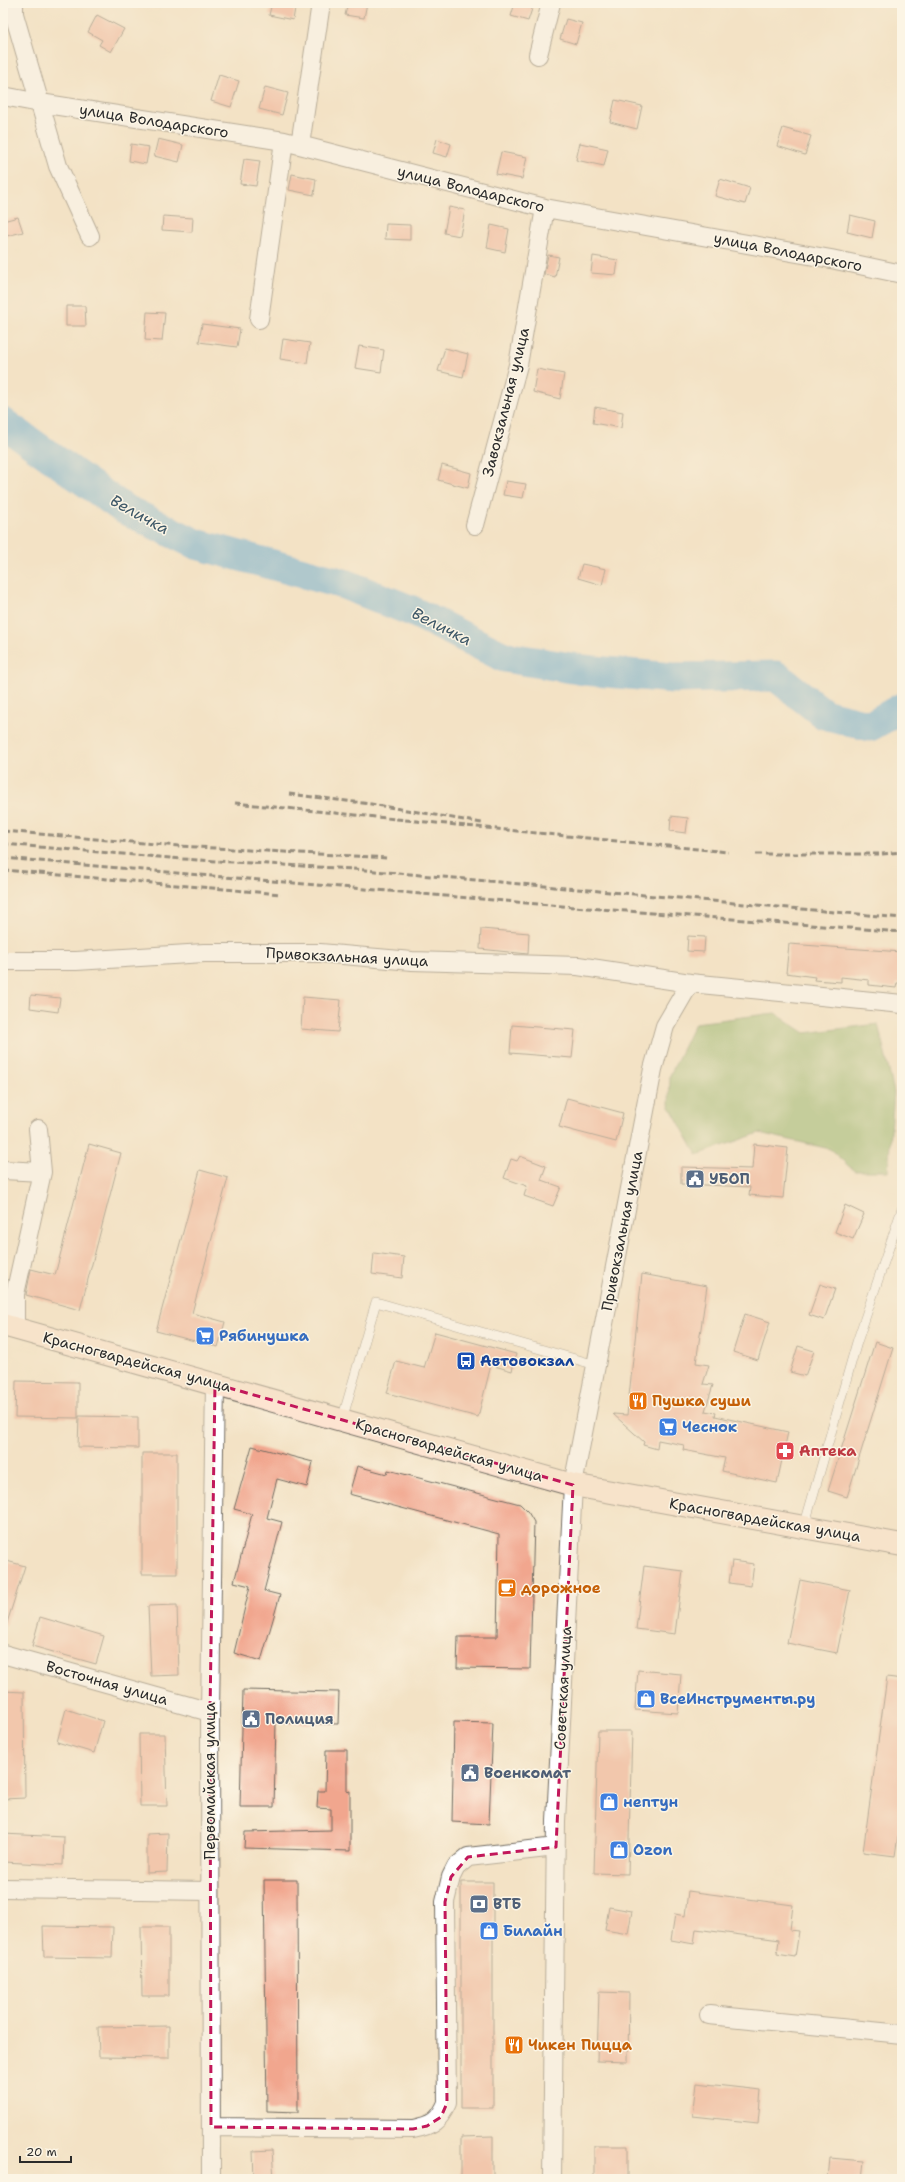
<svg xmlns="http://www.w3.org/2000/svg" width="905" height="2182" font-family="'Shantell Sans',sans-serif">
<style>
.forest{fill:#8fb368;stroke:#5d6f4a}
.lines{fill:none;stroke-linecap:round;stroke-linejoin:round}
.river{stroke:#5ea9d6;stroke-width:31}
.building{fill:#f1a68e}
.lane-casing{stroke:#716b61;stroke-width:10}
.street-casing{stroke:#716b61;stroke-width:20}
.secondary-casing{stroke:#716b61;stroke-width:24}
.lane{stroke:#fff;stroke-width:9}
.street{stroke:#fff;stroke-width:18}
.secondary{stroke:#fde4d1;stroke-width:22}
.rail{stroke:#2b2b2b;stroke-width:3;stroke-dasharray:6 3;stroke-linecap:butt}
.marked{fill:none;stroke:#c2185b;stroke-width:3;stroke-dasharray:8 5;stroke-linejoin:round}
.labels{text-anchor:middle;stroke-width:3;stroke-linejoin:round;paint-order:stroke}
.street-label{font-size:15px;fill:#2b2b2b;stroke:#fcf5e5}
.service-label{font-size:15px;font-weight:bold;fill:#4e5e75;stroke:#fcf5e5;text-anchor:start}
.shop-label{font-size:15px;font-weight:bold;fill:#366cbe;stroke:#fcf5e5;text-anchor:start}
.transit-label{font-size:15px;font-weight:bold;fill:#164399;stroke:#fcf5e5;text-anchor:start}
.food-label{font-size:15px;font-weight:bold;fill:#c56008;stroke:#fcf5e5;text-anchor:start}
.health-label{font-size:15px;font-weight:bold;fill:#be3a42;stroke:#fcf5e5;text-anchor:start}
.water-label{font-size:16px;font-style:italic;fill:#3d5767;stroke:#fcf5e5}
</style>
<rect width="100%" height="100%" fill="#fcf5e5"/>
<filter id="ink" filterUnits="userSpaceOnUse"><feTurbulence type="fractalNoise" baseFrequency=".025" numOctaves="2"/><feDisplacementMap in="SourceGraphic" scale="8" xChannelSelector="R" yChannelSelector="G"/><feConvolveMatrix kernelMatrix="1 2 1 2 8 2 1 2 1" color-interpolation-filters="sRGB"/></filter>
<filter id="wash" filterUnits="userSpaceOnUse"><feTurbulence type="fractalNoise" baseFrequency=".012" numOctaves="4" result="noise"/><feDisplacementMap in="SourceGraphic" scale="16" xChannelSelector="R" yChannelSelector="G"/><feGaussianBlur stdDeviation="0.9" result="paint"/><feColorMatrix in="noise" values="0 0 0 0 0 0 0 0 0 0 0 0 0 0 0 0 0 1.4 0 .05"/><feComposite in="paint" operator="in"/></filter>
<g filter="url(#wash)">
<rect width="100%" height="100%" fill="#f3e2c5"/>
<!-- forest -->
<path class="forest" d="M775 1013 805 1033 878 1024 894 1092 888 1171H854L830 1149 759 1133 697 1155 669 1105 670 1075 695 1023Z"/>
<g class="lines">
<!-- river -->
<path class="river" d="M3 423 124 509 196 544 344 584 412 611 504 657 584 670 673 678 776 676 824 714 870 726 902 708"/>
</g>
<g id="blocks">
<!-- building -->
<path class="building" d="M272 3H296L293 20 269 15Z
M348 3H367L364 18 345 15Z
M515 3H534L528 21 511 16Z
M97 15 124 29 111 52 99 45 102 40 88 32Z
M566 19 582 23 576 44 560 39Z
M219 75 239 81 231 107 211 101Z
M265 87 288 93 282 115 259 109Z
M615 100 642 106 637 129 610 122Z
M783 128 811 136 805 155 777 146Z
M158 139 183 145 179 162 154 156Z
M437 139 451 144 447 157 433 153Z
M580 143 608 149 604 166 576 160Z
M131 144 149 147 146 164 129 161Z
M501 152 527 157 522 179 496 174Z
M244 159 260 161 256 186 240 184Z
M292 174 316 179 314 195 289 190Z
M720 179 750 188 745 204 715 196Z
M449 207 465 210 460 236 444 233Z
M850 215 875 221 872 238 847 232Z
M163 216 193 218 192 232 162 230Z
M18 217 23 232 6 236 3 221Z
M386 224 410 225V240L385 239Z
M491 225 509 229 505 252 487 248Z
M548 255 559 257 555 277 544 274Z
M593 256 618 260 616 275 591 273Z
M66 306H85L86 326H66Z
M147 312 165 313 162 341 145 340Z
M202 324 240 329 237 347 199 342Z
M283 339 310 343 307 363 280 359Z
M359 346 384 350 381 372 355 368Z
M445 348 468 354 463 377 438 371Z
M537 369 564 374 560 399 533 392Z
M595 407 623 412 621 428 593 423Z
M442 465 471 473 468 488 438 480Z
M506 481 526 484 523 498 503 495Z
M582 564 606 569 602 585 578 578Z
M671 816 688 818 686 833 670 831Z
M481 929 529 933 528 954 480 949Z
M688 936 705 937 704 952 687 951Z
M789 944 902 952V983H897L896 988 869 985V980L841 977V982L814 980 815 977 786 973Z
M31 995 60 998 58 1012 30 1008Z
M303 997 341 1000 338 1032 301 1029Z
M512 1025 575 1030 572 1058 510 1053Z
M567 1098 623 1113 616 1142 559 1127Z
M89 1144 121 1153 80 1310 26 1295 31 1269 55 1275Z
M754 1144 788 1148 783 1198 749 1195 750 1187 681 1184V1167L752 1169Z
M520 1156 546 1166 541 1180 561 1187 553 1206 524 1196 527 1186 504 1178 511 1159 517 1161Z
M200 1170 228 1178 192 1313 225 1322 218 1347 156 1331Z
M845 1205 864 1214 853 1239 835 1232Z
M374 1253 404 1257 402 1278 372 1274Z
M642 1274 707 1286 696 1363 709 1365 703 1384 713 1385 705 1411 716 1413 715 1416 788 1432 777 1483 722 1471 725 1458 683 1450 684 1445 658 1440 657 1449 643 1445 644 1442 613 1414 627 1415Z
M820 1284 835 1289 824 1320 809 1315Z
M745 1314 770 1322 758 1360 733 1352Z
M435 1332 516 1354 512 1371 491 1365 478 1417 387 1393 396 1361 424 1368Z
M875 1342 893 1348 847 1497 828 1491Z
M798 1346 814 1351 805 1376 790 1372Z
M16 1381 78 1382V1418L15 1417Z
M79 1416 138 1417V1448L78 1447Z
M252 1446 313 1462 307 1487 277 1479 267 1518 282 1522 264 1591 280 1595 261 1661 234 1653 250 1586 234 1582 252 1514 234 1509Z
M142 1453H177V1574H142Z
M357 1466 387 1474 388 1470 520 1504 528 1512 534 1522 530 1669 457 1668 458 1637H497L499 1534 349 1494Z
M3 1560 25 1566 6 1626H3Z
M732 1561 754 1564 751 1586 729 1583Z
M644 1566 683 1571 675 1634 636 1629Z
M800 1580 850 1590 837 1653 787 1643Z
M177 1605 179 1675 151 1676 148 1606Z
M40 1617 104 1636 96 1664 32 1646Z
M638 1670 681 1674 678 1713 635 1710Z
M887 1677 902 1679V1808L895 1856 863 1852Z
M243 1690 339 1692 338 1724 276 1723 274 1807H240Z
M3 1691 24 1692 25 1798 3 1799Z
M66 1709 103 1721 94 1753 57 1742Z
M454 1722 493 1723 489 1824 452 1822Z
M598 1731H632L628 1874 594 1873Z
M139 1734H165L167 1806H140Z
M326 1750H347V1792L350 1791V1851L244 1848 245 1832 331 1830V1809L317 1808 318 1791H325Z
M168 1833 167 1872 147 1873V1834Z
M3 1834 64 1837 63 1865 3 1862Z
M264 1880H297L298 2112 267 2111Z
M461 1882H493V2108H461Z
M688 1891 793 1905 790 1930 799 1931 795 1957 777 1954 779 1940 696 1929 694 1944 671 1940 675 1914 685 1916Z
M609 1907 632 1911 628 1934 605 1930Z
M43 1926 113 1927 112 1958 44 1957Z
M141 1927H169V1996H142Z
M599 1992 629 1993 628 2062 597 2061Z
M169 2026V2058L99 2057 98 2027Z
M697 2083 761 2090 758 2123 693 2116Z
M493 2136V2179H461V2137Z
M594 2146H628V2179H594Z
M272 2150 274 2179H254L253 2151Z
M830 2158 864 2161 862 2179H828Z"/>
</g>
</g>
<g filter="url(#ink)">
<use href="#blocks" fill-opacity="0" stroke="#716b61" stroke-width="1"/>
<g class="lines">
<defs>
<path id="lane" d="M342 1420 376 1302 596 1365
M804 1527 857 1342 902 1209"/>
<path id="street" d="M14 3V14L58 166 90 236
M538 55 551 3
M3 96 40 103 284 141 545 208 831 259 902 274
M300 145 321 3
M259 319 284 141
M475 525 518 365 545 208
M3 961H76L204 953H320L412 961 578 966 690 983
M3 1170 42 1172
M15 1329V1294L42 1172 38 1129
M3 1654 210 1712
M3 1888 210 1891
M709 2015 902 2034
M211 2127 413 2129C433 2125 439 2121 447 2103L445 1902 451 1877 456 1867 468 1857 556 1847
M211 2179 210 1712 215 1384
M552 2179 556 1821 573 1485 653 1069 665 1026 690 983 902 1004"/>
<path id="secondary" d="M3 1325 573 1485 902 1545"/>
</defs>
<!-- lane casing -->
<use href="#lane" class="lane-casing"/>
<!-- street casing -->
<use href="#street" class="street-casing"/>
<!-- secondary casing -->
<use href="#secondary" class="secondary-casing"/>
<!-- lane -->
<use href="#lane" class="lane"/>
<!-- street -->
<use href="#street" class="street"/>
<!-- secondary -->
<use href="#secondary" class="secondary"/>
<!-- rail -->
<path class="rail" d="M289 794 371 804 482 823
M235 803 728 852
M3 831 179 846 388 858
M3 844 182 859 353 869 902 918
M756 854H882L902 852
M3 858 574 907 902 932
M3 870 281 894"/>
</g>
</g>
<!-- marked area -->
<path d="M0 0H905V2182H0ZM215 1384 573 1485 556 1847 468 1857 451 1877 445 1902 447 2103 441 2117 427 2126 413 2129 211 2127 210 1712Z" fill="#f3e2c5" fill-opacity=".55" fill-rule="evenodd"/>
<path class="marked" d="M215 1384 573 1485 556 1847 468 1857 451 1877 445 1902 447 2103 441 2117 427 2126 413 2129 211 2127 210 1712Z"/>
<!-- icons -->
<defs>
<symbol id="civic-square" viewBox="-11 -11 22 22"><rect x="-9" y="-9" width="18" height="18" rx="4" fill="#5c6f8a" stroke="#fcf5e5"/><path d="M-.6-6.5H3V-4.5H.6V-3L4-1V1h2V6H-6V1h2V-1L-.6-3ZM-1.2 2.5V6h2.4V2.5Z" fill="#fff"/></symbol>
<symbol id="supermarket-square" viewBox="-11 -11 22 22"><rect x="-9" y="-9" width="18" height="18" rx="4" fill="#3f7fe0" stroke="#fcf5e5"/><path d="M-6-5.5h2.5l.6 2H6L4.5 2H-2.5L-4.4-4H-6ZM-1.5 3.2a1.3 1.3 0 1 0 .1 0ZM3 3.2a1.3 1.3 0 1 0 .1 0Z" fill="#fff"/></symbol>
<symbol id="bus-square" viewBox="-11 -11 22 22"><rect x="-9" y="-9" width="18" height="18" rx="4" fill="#1a4fb4" stroke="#fcf5e5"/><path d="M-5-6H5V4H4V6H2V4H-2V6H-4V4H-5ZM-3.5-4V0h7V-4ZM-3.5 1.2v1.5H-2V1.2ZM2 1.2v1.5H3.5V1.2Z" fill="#fff"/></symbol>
<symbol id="restaurant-square" viewBox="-11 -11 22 22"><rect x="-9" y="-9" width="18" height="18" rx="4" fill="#e8710a" stroke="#fcf5e5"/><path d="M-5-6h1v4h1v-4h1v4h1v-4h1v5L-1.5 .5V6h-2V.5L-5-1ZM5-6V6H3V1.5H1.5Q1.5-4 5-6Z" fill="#fff"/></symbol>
<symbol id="pharmacy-square" viewBox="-11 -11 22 22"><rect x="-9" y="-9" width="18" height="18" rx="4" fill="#e0444e" stroke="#fcf5e5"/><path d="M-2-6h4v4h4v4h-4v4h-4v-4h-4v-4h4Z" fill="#fff"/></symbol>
<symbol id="cafe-square" viewBox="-11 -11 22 22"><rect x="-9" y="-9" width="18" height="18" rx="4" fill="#e8710a" stroke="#fcf5e5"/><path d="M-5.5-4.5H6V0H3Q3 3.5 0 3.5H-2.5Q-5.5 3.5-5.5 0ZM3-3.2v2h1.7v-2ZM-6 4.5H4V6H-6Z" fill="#fff"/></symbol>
<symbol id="shop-square" viewBox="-11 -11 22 22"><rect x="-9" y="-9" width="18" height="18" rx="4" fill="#3f7fe0" stroke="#fcf5e5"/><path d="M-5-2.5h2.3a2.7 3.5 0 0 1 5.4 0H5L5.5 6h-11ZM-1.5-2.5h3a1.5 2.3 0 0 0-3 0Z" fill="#fff"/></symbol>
<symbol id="bank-square" viewBox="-11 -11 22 22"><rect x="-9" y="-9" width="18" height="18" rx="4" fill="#5c6f8a" stroke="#fcf5e5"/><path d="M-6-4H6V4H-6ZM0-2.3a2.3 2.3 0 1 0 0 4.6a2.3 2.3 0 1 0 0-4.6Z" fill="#fff"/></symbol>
</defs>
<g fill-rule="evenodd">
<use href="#civic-square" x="684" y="1168" width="22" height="22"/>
<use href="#supermarket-square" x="194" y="1325" width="22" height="22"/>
<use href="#bus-square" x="455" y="1350" width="22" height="22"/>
<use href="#restaurant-square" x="627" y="1390" width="22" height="22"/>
<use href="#supermarket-square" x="657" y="1416" width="22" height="22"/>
<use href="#pharmacy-square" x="774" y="1440" width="22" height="22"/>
<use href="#cafe-square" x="496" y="1577" width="22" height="22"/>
<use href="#shop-square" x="635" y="1688" width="22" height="22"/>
<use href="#civic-square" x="240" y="1708" width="22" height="22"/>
<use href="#civic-square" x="459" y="1762" width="22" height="22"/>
<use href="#shop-square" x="598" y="1791" width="22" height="22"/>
<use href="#shop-square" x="608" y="1839" width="22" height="22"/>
<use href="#bank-square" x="468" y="1893" width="22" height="22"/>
<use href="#shop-square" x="478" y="1920" width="22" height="22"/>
<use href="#restaurant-square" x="503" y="2034" width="22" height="22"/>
</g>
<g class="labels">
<!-- street labels -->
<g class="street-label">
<text transform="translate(154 121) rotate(9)" y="5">улица Володарского</text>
<text transform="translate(471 189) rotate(14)" y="5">улица Володарского</text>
<text transform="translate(788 252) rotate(11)" y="5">улица Володарского</text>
<text transform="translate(506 402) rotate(-76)" y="5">Завокзальная улица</text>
<text transform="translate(347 957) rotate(3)" y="5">Привокзальная улица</text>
<text transform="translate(622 1231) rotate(-79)" y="5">Привокзальная улица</text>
<text transform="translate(137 1362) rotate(15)" y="5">Красногвардейская улица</text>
<text transform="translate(449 1450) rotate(16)" y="5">Красногвардейская улица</text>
<text transform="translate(765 1520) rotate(10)" y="5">Красногвардейская улица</text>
<text transform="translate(107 1683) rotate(16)" y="5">Восточная улица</text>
<text transform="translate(563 1688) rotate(-87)" y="5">Советская улица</text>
<text transform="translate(210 1781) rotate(-90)" y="5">Первомайская улица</text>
</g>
<!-- service labels -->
<g class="service-label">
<text x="709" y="1184">УБОП</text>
<text x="265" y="1724">Полиция</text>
<text x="484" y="1778">Военкомат</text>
<text x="493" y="1909">ВТБ</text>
</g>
<!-- shop labels -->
<g class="shop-label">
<text x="219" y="1341">Рябинушка</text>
<text x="682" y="1432">Чеснок</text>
<text x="660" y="1704">ВсеИнструменты.ру</text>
<text x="623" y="1807">нептун</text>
<text x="633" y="1855">Ozon</text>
<text x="503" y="1936">Билайн</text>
</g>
<!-- transit labels -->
<g class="transit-label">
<text x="480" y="1366">Автовокзал</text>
</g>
<!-- food labels -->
<g class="food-label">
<text x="652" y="1406">Пушка суши</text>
<text x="521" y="1593">дорожное</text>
<text x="528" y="2050">Чикен Пицца</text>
</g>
<!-- health labels -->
<g class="health-label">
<text x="799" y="1456">Аптека</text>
</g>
<!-- water labels -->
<g class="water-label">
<text transform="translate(140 514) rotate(29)" y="6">Величка</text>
<text transform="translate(442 626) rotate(27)" y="6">Величка</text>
</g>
</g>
<!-- margin -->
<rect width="905" height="2182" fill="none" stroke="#fcf5e5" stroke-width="16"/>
<!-- scale -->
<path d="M20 2156v6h51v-6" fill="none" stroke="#2b2b2b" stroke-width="2"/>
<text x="26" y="2156" font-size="12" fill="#2b2b2b" stroke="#fcf5e5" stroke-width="3" paint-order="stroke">20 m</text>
</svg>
